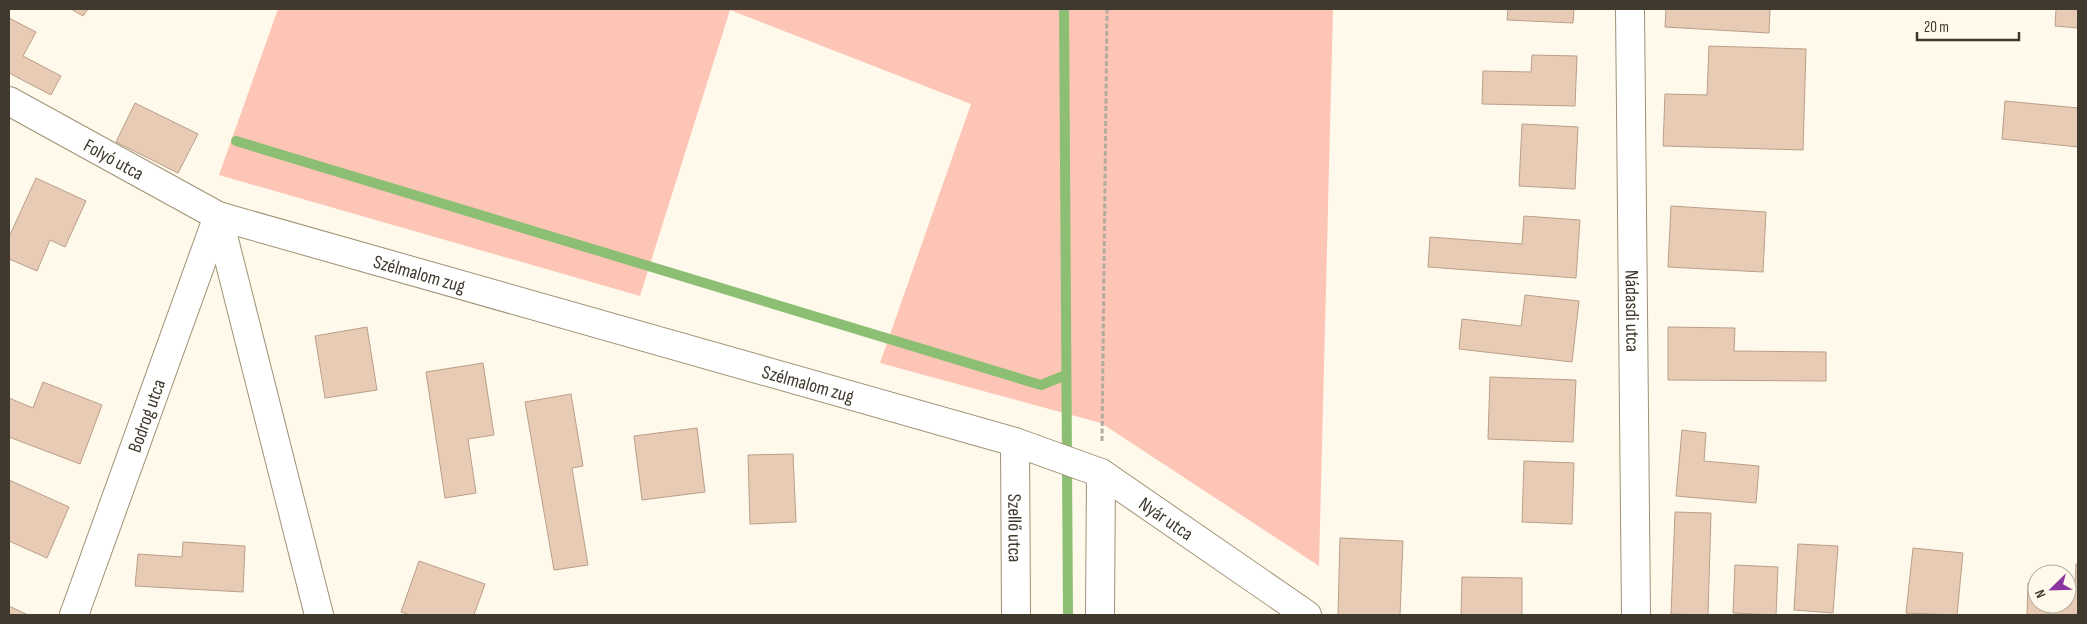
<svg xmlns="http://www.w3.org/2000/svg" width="2087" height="624" font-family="'Sofia Sans Condensed',sans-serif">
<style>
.green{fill:#fcc5b6}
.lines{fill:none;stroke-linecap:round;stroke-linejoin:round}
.stream{stroke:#8cbf74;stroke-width:10}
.building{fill:#e8cbb4;stroke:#ba9f89}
.street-casing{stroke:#9f9174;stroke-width:30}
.path{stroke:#b2ac9f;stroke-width:3;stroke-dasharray:5 2.5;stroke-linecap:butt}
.street{stroke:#fff;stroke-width:28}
.labels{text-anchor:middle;stroke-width:4.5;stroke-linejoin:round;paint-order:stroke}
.street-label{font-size:19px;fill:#3f3a2d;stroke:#fff9ec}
</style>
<rect width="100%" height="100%" fill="#fff9ec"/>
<!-- green -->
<path class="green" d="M278 9H1333L1319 566 1101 423 880 363 971 104 730 10 640 296 219 175Z"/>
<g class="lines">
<!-- stream -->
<path class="stream" d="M1064 9 1068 615
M236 141 1041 385 1066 375"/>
</g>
<!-- building -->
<path class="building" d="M71 9H88L83 16Z
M1508 9H1574L1573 23 1507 20Z
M1666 9H1770L1769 33 1665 27Z
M2056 9H2078V28L2055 26Z
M9 18 36 32 23 56 61 76 51 95 9 73Z
M1709 46 1806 49 1803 150 1663 146 1665 94 1707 95Z
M1532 55 1577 56 1575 106 1482 104 1483 71 1531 72Z
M2005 101 2078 108V104V147L2002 139Z
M135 103 198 134 178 173 116 142Z
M1522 124 1578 127 1575 189 1519 186Z
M36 178 86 201 65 247 50 240 37 271 9 259V237Z
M1671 206 1766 212 1763 272 1668 267Z
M1524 216 1580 220 1576 278 1428 267 1430 237 1522 244Z
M1525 295 1579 301 1572 362 1459 349 1462 319 1521 326Z
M367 327 377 390 325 398 315 336Z
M1668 327 1735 328 1734 351 1826 352V381L1668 380Z
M483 363 494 435 468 439 476 493 445 498 426 372Z
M1490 377 1576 380 1573 442 1488 439Z
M43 382 102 405 80 464 9 437V398L33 408Z
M571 394 583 466 572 468 588 565 554 570 525 402Z
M697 428 705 492 642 500 634 436Z
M1682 430 1706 433 1704 461 1759 466 1756 503 1676 496Z
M793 454 796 522 750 524 748 455Z
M1524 461 1574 463 1572 524 1522 522Z
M9 480 69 507 47 558 9 541Z
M1675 512 1711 513 1708 615 1671 614Z
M1340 538 1403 541 1400 615H1338Z
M183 542 245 546 243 592 135 586 138 554 182 557Z
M1798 544 1838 546 1833 613 1794 610Z
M1913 548 1963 553 1957 615 1906 613Z
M419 561 485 584 474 615H410L401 612Z
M2076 564H2078V615H2027L2028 583 2037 584V604H2067V585H2075Z
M1735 565 1778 567 1776 615 1733 613Z
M1462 577 1522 578V615H1461Z
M9 606 28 615H9Z"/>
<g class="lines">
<defs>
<g id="street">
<path id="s1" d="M1630 9 1636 615"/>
<path id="s2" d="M9 101 218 216 1015 442 1101 473 1307 615"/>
<path d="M218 216 319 615"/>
<path id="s3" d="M1015 442 1016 615"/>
<path id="s4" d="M74 615 218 216"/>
<path d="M1100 615 1101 473"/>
</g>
</defs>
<!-- street casing -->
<use href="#street" class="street-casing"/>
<!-- path -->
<path class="path" d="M1102 441 1107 9"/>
<!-- street -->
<use href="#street" class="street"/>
</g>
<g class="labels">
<!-- street labels -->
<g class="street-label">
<text dy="7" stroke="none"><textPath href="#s2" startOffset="120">Folyó utca</textPath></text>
<text dy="7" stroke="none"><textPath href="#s2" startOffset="448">Szélmalom zug</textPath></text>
<text dy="7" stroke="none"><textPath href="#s1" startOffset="302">Nádasdi utca</textPath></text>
<text dy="7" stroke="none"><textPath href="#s2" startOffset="852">Szélmalom zug</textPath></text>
<text dy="7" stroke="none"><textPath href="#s4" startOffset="212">Bodrog utca</textPath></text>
<text dy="7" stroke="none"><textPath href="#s2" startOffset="1238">Nyár utca</textPath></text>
<text dy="7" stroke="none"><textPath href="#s3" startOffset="86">Szellő utca</textPath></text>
</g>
</g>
<!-- border -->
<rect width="2087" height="624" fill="none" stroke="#3f3a2d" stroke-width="20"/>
<!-- north arrow -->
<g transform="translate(2052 589) rotate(247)"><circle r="24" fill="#fff9ec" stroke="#b2ada0"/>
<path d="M0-4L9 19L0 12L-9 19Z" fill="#8c34a1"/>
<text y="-8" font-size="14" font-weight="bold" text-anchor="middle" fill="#3f3a2d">N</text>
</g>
<!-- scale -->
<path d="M1917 32v8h102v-8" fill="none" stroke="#3f3a2d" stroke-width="2.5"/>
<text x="1924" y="32" font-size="15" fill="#3f3a2d" stroke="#fff9ec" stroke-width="4" paint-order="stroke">20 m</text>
</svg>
